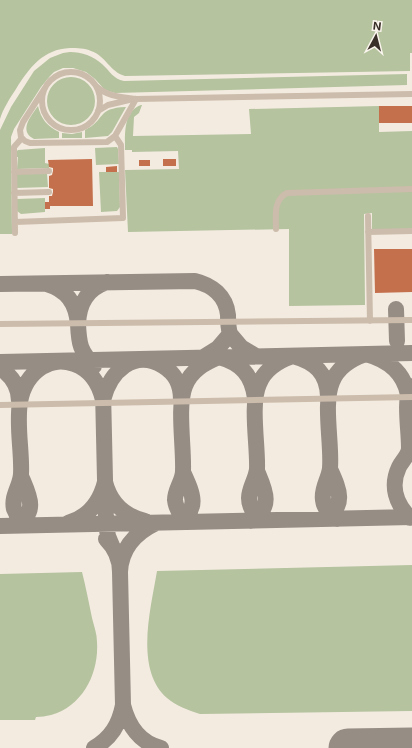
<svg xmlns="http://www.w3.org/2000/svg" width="412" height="748" font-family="Inter,sans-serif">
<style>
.green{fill:#b5c39f}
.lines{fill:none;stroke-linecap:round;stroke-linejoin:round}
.taxiway{stroke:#968e85;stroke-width:16}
.runway{stroke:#968e85;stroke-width:39}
.building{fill:#c5704c}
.minor{stroke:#ccbcab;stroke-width:6}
</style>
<rect width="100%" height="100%" fill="#f3ebe0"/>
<!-- green -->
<path class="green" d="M0 0H412V53H410V71L125 76C110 72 106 56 91 51 85 48 77 48 70 48 43 49 29 68 16 89 10 98 3 109 0 119Z
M70 52C82 52 93 56 102 64 110 71 113 79 124 81L407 74V85L115 93 105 90 95 79 86 72 73 68H63L54 72 50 76 41 87 14 129 11 137 12 234H0V130L11 107 34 71 50 58 63 53Z
M47 101a24 24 0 1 1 48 0a24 24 0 1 1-48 0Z
M141 105H142L139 113 134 117 133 136 251 134 249 109 379 106V132L412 131V229L372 230V213L364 214 365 305 289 306V229L128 232 125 170 179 169 178 151 132 152V150H125C125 135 123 111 141 105Z
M38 106C41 119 47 126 59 132V138L34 139C18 131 31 116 38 106Z
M126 107 112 132 108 136 85 138V130C106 120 96 108 126 107Z
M82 132V138H62V133L72 134Z
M117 147 118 149 119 164 96 165 95 148Z
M45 148V163L49 164V168L17 169 18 157H15L16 152 18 150Z
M99 172H119L120 207 117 211 101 212Z
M16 174H47L48 187 16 188Z
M45 198V212L21 214 17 211V199Z
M412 565V711L200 714C188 710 176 706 167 698 134 669 151 608 157 571Z
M82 572C86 588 89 603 92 618 94 626 97 634 97 642 99 673 83 706 51 715 46 716 41 717 36 717L35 720H0V574Z"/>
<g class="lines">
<!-- taxiway -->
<path class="taxiway" d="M0 284 195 281C212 285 226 296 228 315 228 321 228 327 230 334
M47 284C67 290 76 303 78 324 79 303 87 289 107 282
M396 309 397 341
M78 324C79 345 80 350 94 366
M202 358 218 348 230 334 241 347 256 356
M0 362 412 353
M0 368C12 376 19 387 19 401
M410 386C404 405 409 428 409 448 409 455 402 461 399 467 390 486 396 504 410 518L412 516
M103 391 106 524 108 536 113 548
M103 400C110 372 134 348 163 366 176 374 181 385 181 400
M325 519C347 505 339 489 330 469
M337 519C330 514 324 509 323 500 321 488 329 479 330 468 332 444 323 403 332 382 338 367 351 359 366 354 388 360 404 372 408 395
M263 520C255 515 249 508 249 498 249 488 256 479 257 469 258 446 250 404 259 384 265 369 278 361 293 356 315 362 327 373 328 396
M251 521C274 507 265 490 257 471
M178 522C201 509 192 492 183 472
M190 522C182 517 176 510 175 500 175 489 183 481 183 471 184 447 177 406 185 386 191 370 205 363 219 357 241 363 252 375 255 398
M68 523C89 517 100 502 105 482 110 502 124 516 145 521
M16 525C39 512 29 495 21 476
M28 525C21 521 17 517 14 509 11 496 20 487 21 474 23 439 6 390 42 367 53 361 62 360 74 364 91 370 99 383 103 400
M0 526 412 517
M106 539C115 548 120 560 120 572 121 548 135 533 156 523
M120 572 123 705
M94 748C111 738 119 725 123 705 128 725 140 743 161 748"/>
<!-- runway -->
<path class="runway" d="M348 748 412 747"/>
</g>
<!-- building -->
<path class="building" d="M379 106H412V123H379Z
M92 159 93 206H50V209H45V202H49V196H52L53 192V189L49 188V176L52 175 53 171V168L49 167 48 160Z
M163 159H176V166H163Z
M139 160H150V166H139Z
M117 166V172H106V167Z
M374 249H412V292L375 293Z"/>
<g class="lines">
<!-- minor -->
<path class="minor" d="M42 101a29 29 0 1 1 58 0a29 29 0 1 1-58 0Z
M96 86C108 97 121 97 136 99L412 94
M45 88 23 122 20 130 21 137 25 141 30 143 107 142 115 136 136 99
M98 111 108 105 129 100
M14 172 49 171
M14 193 49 192
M368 216 370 321
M15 222 123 218 121 145 115 136
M276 229C276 216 273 200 287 193L412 189
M368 232 412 231
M15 233 14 147 22 138
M0 324 412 320
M0 405 412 397"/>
</g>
<!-- north arrow -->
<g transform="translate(376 36) rotate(7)" stroke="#faf5ed" stroke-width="3" paint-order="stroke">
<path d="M0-3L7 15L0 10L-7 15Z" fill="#3a302a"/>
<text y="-6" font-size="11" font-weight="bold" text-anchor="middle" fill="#3a302a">N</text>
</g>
</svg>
